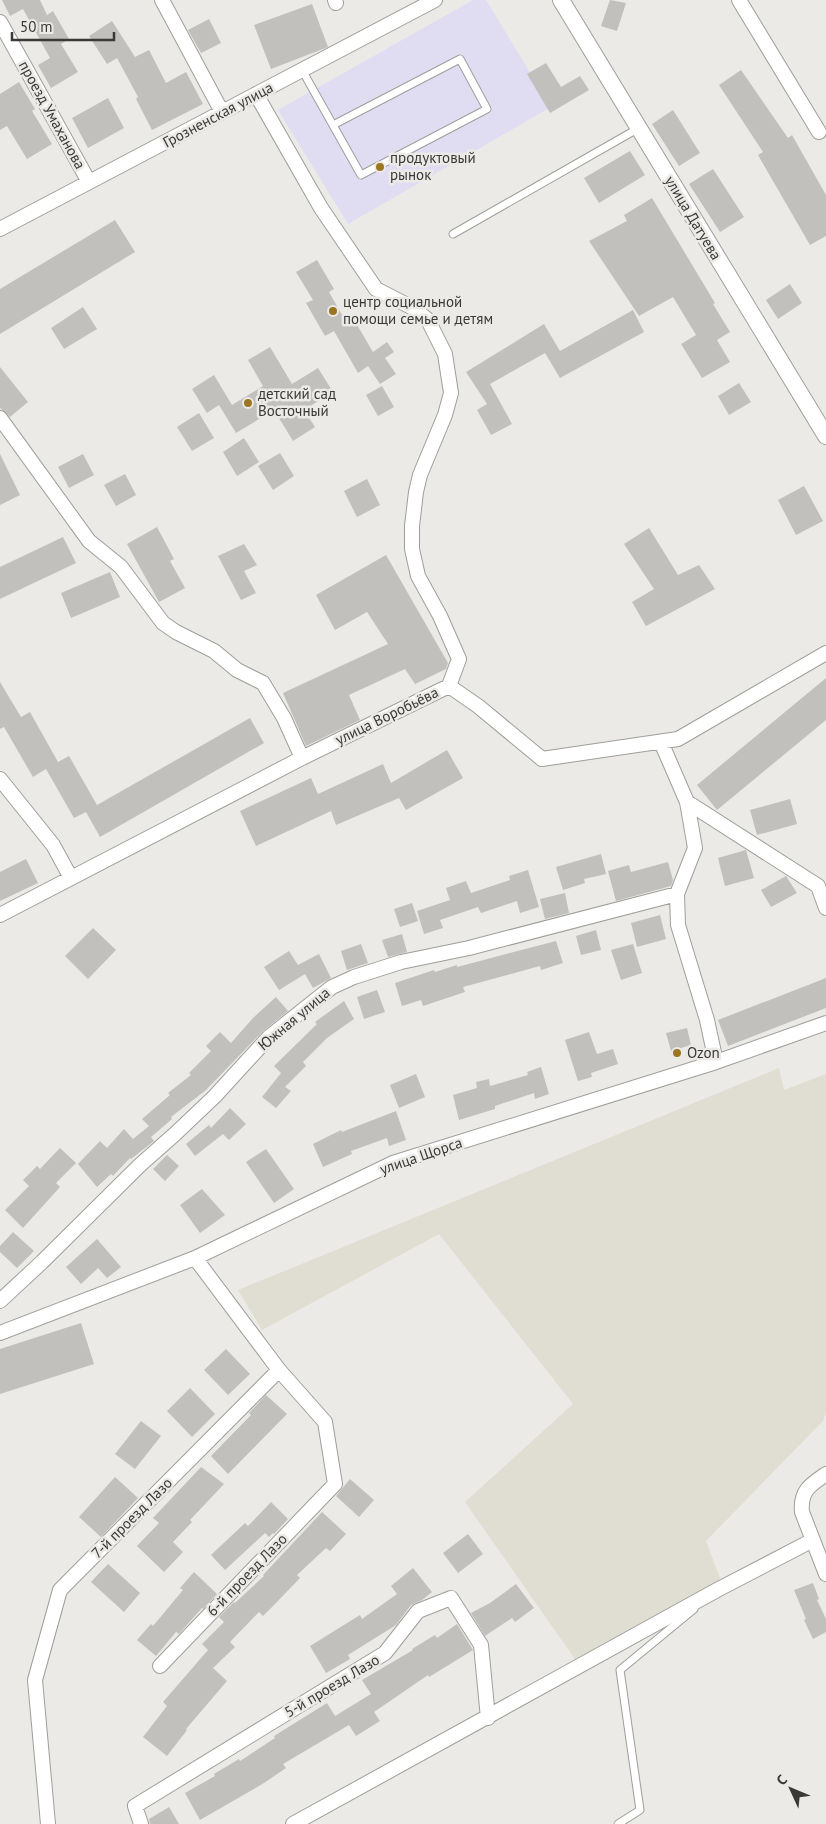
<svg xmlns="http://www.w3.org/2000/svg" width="826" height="1824" font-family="'PT Sans',sans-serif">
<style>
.commercial{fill:#e0ddf3}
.built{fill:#e0ded2}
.building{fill:#c1c0bc}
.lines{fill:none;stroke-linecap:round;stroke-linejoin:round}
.service-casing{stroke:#9f9e9a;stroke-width:9}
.minor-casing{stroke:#9f9e9a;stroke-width:16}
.tertiary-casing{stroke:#9f9e9a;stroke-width:18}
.service{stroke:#fff;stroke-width:7}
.minor{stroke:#fff;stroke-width:14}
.tertiary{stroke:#fff;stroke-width:16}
.poi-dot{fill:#9c7521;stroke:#ebeae6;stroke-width:2}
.labels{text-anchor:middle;stroke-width:5;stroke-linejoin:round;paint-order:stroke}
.street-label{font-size:15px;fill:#3a3938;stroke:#ebeae6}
.poi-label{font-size:15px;fill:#3a3938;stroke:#ebeae6;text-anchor:start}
</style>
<rect width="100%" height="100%" fill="#ebeae6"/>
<!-- commercial -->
<path class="commercial" d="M473 0H486L551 107 348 224 278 110Z"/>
<!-- built -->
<path class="built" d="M779 1068 784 1090 826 1074V1413L823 1421 706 1541 721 1581 577 1662 465 1502 573 1404 439 1234 262 1330 238 1290Z"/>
<!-- building -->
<path class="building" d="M2 0H40L47 15 53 11 69 39 61 44 78 72 51 88 38 65 50 58 23 9 10 16Z
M610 0 626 3 617 31 601 26Z
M312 4 328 47 271 69 254 25Z
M209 19 221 43 201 53 188 30Z
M112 21 135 57 149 50 166 83 186 72 203 104 152 130 136 99 138 97 117 58 107 64 89 36Z
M546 63 561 87 580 76 589 90 550 113 527 74Z
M741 70 788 138 792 135 826 195V236L810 245 758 155 763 152 719 85Z
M19 82 35 109 32 111 52 144 27 159 7 126 0 130V94Z
M108 98 124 128 88 148 72 118Z
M673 110 700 153 679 166 652 124Z
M630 151 645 175 599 203 584 178Z
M713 169 744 217 720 232 689 184Z
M652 198 715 303 713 304 730 332 717 340 730 362 702 378 681 344 696 335 673 297 639 316 589 241 627 221 624 215Z
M115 220 135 252 0 334V289Z
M317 260 334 289 329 292 346 322 353 318 373 352 387 342 394 352 385 358 396 374 380 384 368 366 358 373 334 331 325 336 306 303 313 300 296 272Z
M790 284 802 303 778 319 766 300Z
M83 307 97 329 64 349 51 328Z
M633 310 644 332 560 378 545 353 490 384 512 424 491 435 477 410 487 404 466 372 544 324 560 351Z
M270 347 292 384 318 368 333 392 304 410 315 427 293 441 274 410 236 433 219 405 207 413 192 389 214 375 232 405 263 386 248 360Z
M0 367 28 402 10 417 0 408Z
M739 383 751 402 729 415 718 396Z
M382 386 394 407 378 416 366 395Z
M199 413 214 438 192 451 177 427Z
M244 438 259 462 237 476 223 452Z
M280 453 294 476 273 490 258 466Z
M0 454 20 495 0 505Z
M83 454 94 475 69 488 58 467Z
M125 474 136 495 116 506 104 485Z
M367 479 380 505 357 517 344 491Z
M804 486 823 521 796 535 778 500Z
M157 527 174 559 170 561 185 588 159 602 127 544Z
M649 528 678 575 699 565 715 589 646 626 632 602 654 589 624 544Z
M63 537 76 563 0 599V567Z
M244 544 257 565 244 571 256 593 241 600 218 556Z
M386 555 448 663 446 669 415 684 405 669 349 695 360 720 306 746 283 693 388 644 367 612 335 630 316 595Z
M110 572 120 597 71 618 61 593Z
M826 678V720L717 810 697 785Z
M0 682 21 717 30 712 58 762 69 756 97 805 250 718 264 743 100 837 86 812 74 818 46 769 33 777 4 727 0 729Z
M447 750 463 778 406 810 399 798 336 825 331 811 256 846 240 811 311 778 318 794 383 764 391 783Z
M790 799 797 824 757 835 750 810Z
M746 850 754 878 725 886 718 858Z
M601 854 606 874 584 879 585 883 563 890 556 867Z
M26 859 38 883 0 901V872Z
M668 862 673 880 671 886 616 901 608 871 629 865 631 872Z
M528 870 539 907 520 913 517 901 481 913 478 907 440 920 443 928 424 934 417 911 450 900 446 888 466 881 471 893 510 880 509 876Z
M786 876 797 893 771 907 761 890Z
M565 893 569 913 545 919 540 899Z
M412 903 418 921 400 927 394 909Z
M660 915 666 939 637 947 631 923Z
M93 928 116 950 88 979 65 956Z
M596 930 601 950 581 955 576 936Z
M402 934 407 952 388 957 382 940Z
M556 941 563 963 541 970 540 966 463 987 465 992 423 1006 421 1000 402 1006 395 983 434 970 435 972 457 965V967Z
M361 944 368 963 347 970 341 951Z
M633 944 642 973 621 980 611 950Z
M289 951 298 965 319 954 331 978 313 988 305 974 279 990 264 967Z
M826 978V1008L728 1046 718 1020Z
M377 990 385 1012 364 1019 357 997Z
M276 997 288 1011 263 1031 206 1090 171 1117 172 1119 151 1137 154 1141 131 1159 130 1158 113 1176 111 1174 97 1187 78 1164 100 1141 107 1148 124 1129 133 1139 149 1126 142 1119 170 1095 168 1093 191 1075 189 1073 211 1051 206 1046 220 1032 231 1043 253 1018Z
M344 1001 354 1019 327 1038 303 1062 306 1066 285 1087 291 1091 276 1108 262 1097 281 1073 274 1066 317 1024 315 1022Z
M687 1028 691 1045 671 1051 666 1033Z
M589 1032 597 1054 613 1049 618 1064 591 1073 592 1077 578 1081 565 1040Z
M541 1067 549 1094 535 1099 534 1093 495 1106V1109L459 1120 453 1095 477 1088 476 1082 489 1079 490 1086 528 1075 527 1072Z
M416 1074 425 1097 399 1108 390 1085Z
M230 1108 246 1124 229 1140 223 1134 195 1156 186 1144 209 1125 211 1128Z
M396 1111 406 1140 389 1146 387 1138 351 1151 352 1154 323 1167 313 1144 341 1130 342 1132Z
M60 1148 76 1163 56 1183 60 1187 23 1228 5 1210 29 1186 23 1180 37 1166 40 1169Z
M266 1149 294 1189 274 1203 246 1162Z
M167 1155 179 1166 165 1181 153 1169Z
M202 1189 225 1215 200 1233 180 1205Z
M13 1232 34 1251 17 1268 0 1252V1246Z
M97 1239 121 1267 107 1278 98 1268 81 1284 66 1267Z
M81 1323 94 1364 0 1394V1349Z
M226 1349 250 1374 228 1395 204 1370Z
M190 1388 215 1414 192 1437 167 1411Z
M266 1395 287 1414 228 1474 211 1456 251 1415 249 1413Z
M141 1421 161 1436 135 1469 115 1454Z
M201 1467 224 1484 190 1520 192 1522 173 1542 183 1552 164 1572 137 1546 159 1523 153 1518Z
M115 1477 138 1498 101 1537 79 1517Z
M350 1479 374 1500 359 1517 336 1496Z
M271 1502 288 1519 274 1534 273 1533 269 1537 265 1533 225 1570 211 1555 245 1523 248 1526Z
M322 1512 346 1534 330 1551 326 1548 297 1575 300 1578 274 1605 263 1616 259 1612 230 1642 235 1647 213 1668 227 1681 186 1729 187 1730 167 1756 143 1737 167 1706 163 1702 208 1650 202 1644 224 1622 219 1617 234 1602 235 1603 264 1576 263 1575Z
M468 1534 483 1554 458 1573 443 1553Z
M108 1564 140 1593 124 1612 91 1582Z
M413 1568 432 1592 422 1600 411 1605 396 1625 348 1655 350 1659 326 1673 310 1646 360 1615 362 1619 397 1594 391 1586Z
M194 1572 217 1594 203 1609 202 1608 179 1634 176 1632 156 1656 137 1640 151 1624 153 1626 183 1590 180 1588Z
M813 1583 819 1599 817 1600 826 1619V1632L813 1639 804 1620 806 1619 794 1590Z
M516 1584 534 1608 515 1622 512 1618 485 1636 471 1613 490 1603Z
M457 1624 473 1650 429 1677 428 1675 374 1712 380 1721 356 1736 349 1725 283 1764 286 1768 264 1783 200 1820 185 1793 215 1776 214 1774 239 1759 240 1761 275 1738 274 1736 327 1703 335 1716 371 1694 362 1680 413 1650 412 1649 435 1635 437 1638Z
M169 1807 179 1824H150L149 1819Z"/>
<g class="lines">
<defs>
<path id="service" d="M302 70 361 175 487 109 460 59 333 125
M453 234 639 128
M618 1824 640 1810 620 1670 694 1609"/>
<path id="minor" d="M162 0 222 112
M335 0 336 3
M739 0 819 132
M0 22 89 182
M256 94 321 208 376 289 415 309 428 320 445 354 451 393 445 415 420 475 416 492 412 526V549L418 576 440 616 459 659 449 686
M0 229 435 0
M0 418 89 541 121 567 163 623 176 632 214 651 237 670 263 683 284 718 302 758
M661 742 687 802 695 848 677 894 678 925 707 1020 716 1062
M0 779 53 845 71 878
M687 802 818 886 826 908
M0 915 302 758 449 686 478 706 542 759 678 739 826 653
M195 1258 279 1370
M0 1301 42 1262 140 1165 175 1134 215 1096 269 1037 332 987 354 977 401 962 469 948 677 894
M0 1333 195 1258 393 1163 716 1062 826 1023
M826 1474C810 1485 800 1491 802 1512L826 1574
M48 1824 35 1680 60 1590 279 1370 325 1422 335 1484 160 1666
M141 1824 135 1806 385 1653 418 1611 451 1598 481 1645 488 1718
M293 1824 717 1590 813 1540"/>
<path id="tertiary" d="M561 0 826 436"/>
</defs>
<!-- service casing -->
<use href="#service" class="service-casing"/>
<!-- minor casing -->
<use href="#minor" class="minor-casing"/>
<!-- tertiary casing -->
<use href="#tertiary" class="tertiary-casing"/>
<!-- service -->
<use href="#service" class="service"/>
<!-- minor -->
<use href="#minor" class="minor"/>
<!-- tertiary -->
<use href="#tertiary" class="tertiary"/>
</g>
<!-- markers -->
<g class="poi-dot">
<circle cx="380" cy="167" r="5"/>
<circle cx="333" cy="311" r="5"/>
<circle cx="248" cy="403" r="5"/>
<circle cx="677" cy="1053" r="5"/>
</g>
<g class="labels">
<!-- street labels -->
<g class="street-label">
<text transform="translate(52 115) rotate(61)" y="5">проезд Умаханова</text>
<text transform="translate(218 115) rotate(-28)" y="5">Грозненская улица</text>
<text transform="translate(693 218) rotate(59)" y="5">улица Датуева</text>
<text transform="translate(387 716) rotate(-26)" y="5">улица Воробьёва</text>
<text transform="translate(294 1019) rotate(-40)" y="5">Южная улица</text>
<text transform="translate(421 1156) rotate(-19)" y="5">улица Щорса</text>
<text transform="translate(132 1518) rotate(-45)" y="5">7-й проезд Лазо</text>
<text transform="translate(247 1575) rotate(-46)" y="5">6-й проезд Лазо</text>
<text transform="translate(332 1686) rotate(-31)" y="5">5-й проезд Лазо</text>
</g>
<!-- poi labels -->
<g class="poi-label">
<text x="390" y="163">продуктовый<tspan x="390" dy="17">рынок</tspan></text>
<text x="343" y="307">центр социальной<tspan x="343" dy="17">помощи семье и детям</tspan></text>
<text x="258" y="399">детский сад<tspan x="258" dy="17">Восточный</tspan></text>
<text x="687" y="1058">Ozon</text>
</g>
</g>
<!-- north arrow -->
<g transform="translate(791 1789) rotate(314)" stroke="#ebeae6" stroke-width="4" paint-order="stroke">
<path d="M0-4L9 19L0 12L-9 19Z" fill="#3a3938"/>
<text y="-8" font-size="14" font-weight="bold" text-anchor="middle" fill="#3a3938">С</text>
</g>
<!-- scale -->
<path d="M12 32v8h102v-8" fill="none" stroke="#3a3938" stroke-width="2.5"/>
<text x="20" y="32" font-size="15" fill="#3a3938" stroke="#ebeae6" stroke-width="4" paint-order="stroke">50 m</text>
</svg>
